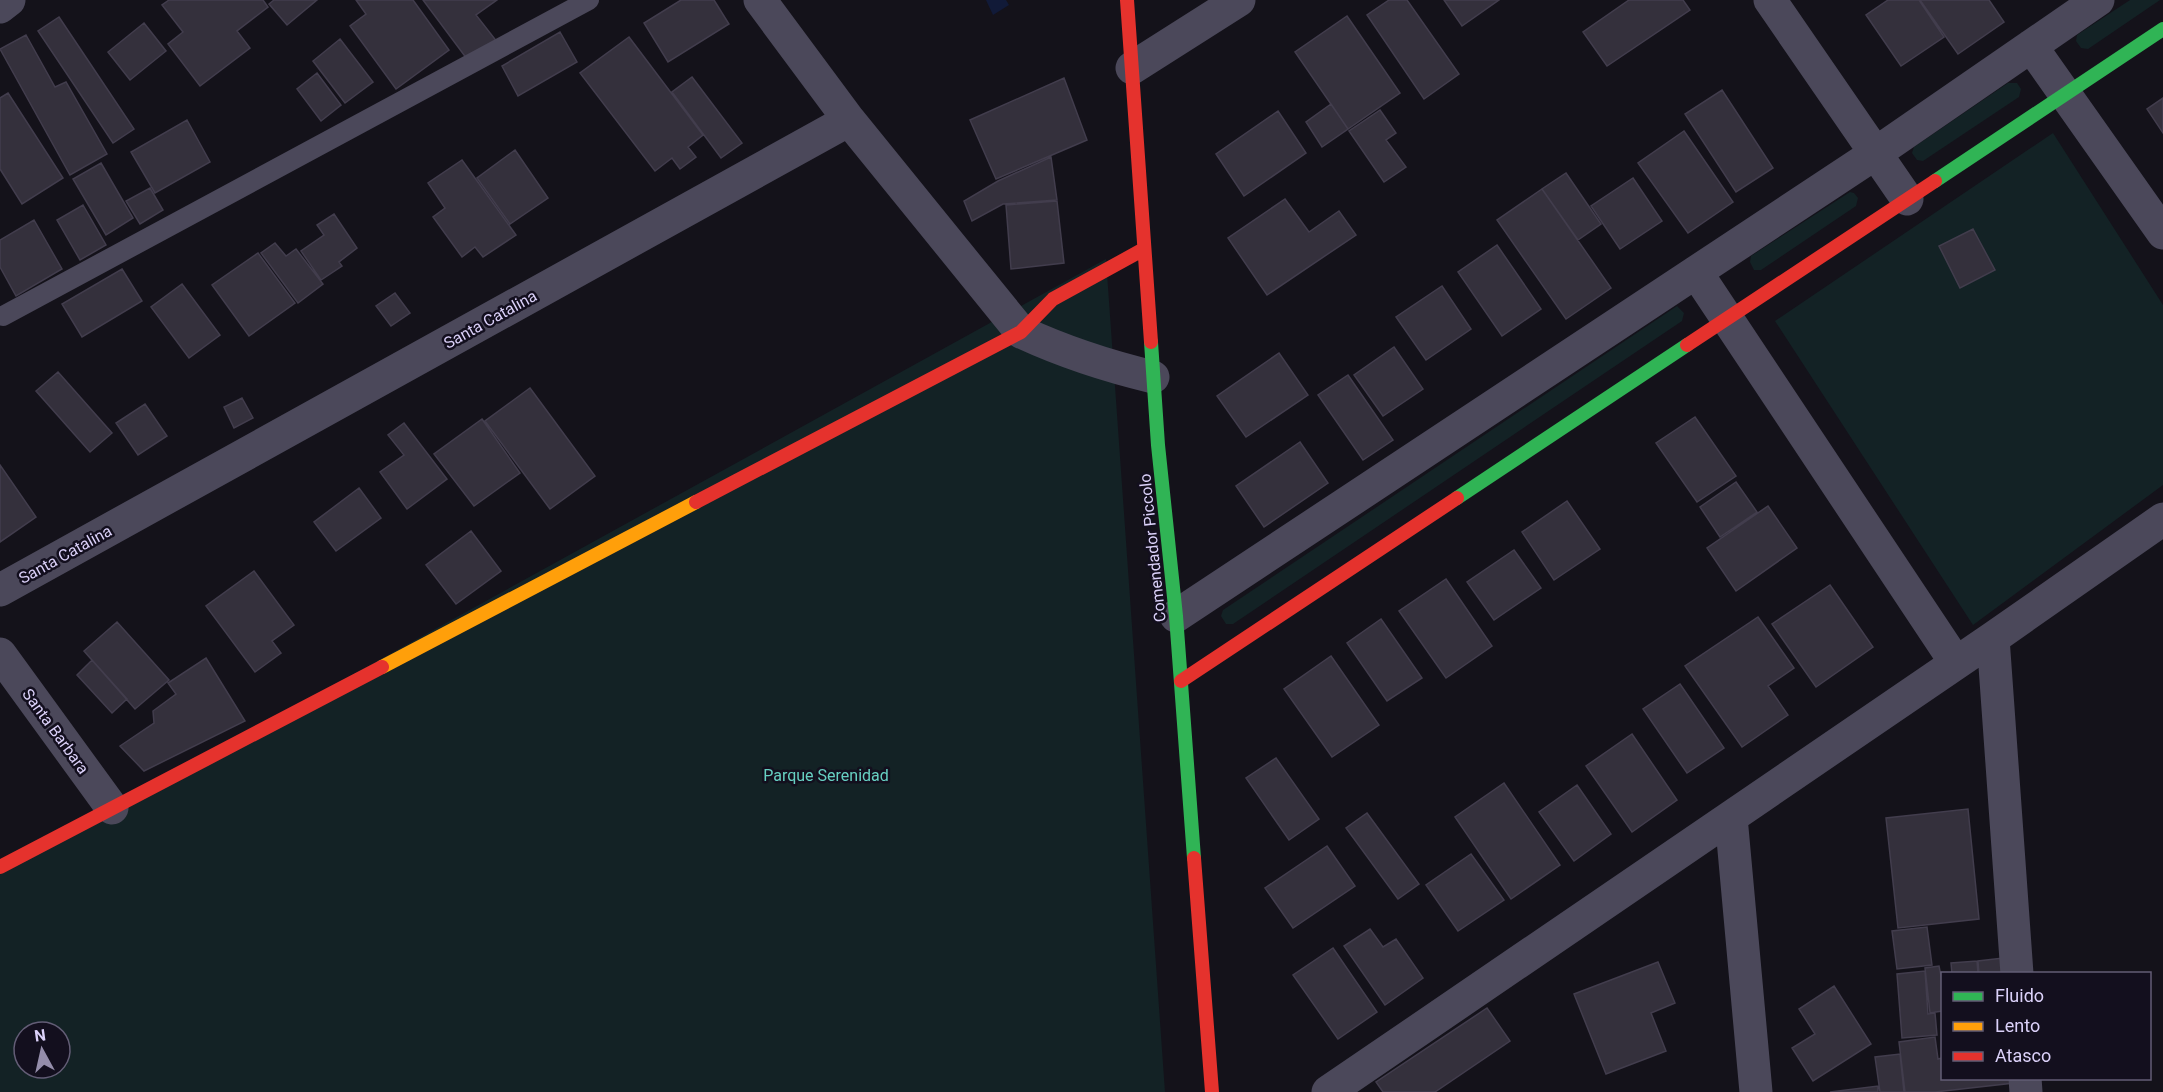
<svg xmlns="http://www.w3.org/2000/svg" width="2163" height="1092" font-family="Roboto,sans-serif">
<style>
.green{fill:#132225;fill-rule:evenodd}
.water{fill:#111a38}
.building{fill:#34303c;stroke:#423d4d;stroke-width:1.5}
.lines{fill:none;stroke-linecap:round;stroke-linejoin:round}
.lane{stroke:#4b485a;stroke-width:20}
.street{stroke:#4b485a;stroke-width:33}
.fast{stroke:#30b455;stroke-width:14}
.slow{stroke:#ff9f0a;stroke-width:14}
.jam{stroke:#e5322d;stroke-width:14}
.labels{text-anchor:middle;stroke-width:5;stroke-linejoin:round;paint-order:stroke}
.street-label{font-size:16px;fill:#dbd1f9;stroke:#130f1e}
.park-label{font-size:16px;fill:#67cfc2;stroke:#130f1e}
</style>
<rect width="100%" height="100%" fill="#14121a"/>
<!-- green -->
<path class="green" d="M2130 0H2160L2088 49 2081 48 2076 41 2077 35Z
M2008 83H2017L2021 89 2019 97 1923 161 1917 160 1912 153 1914 147Z
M2053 133 2163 305V485L1973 625 1775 321Z
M1850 192 1854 193 1858 198 1856 206 1761 270H1754L1750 262 1751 256Z
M1106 259 1165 1092H0V869ZM24 1032H60V1068H24Z
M1677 306 1684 313 1682 321 1233 624H1226L1221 616 1223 610Z"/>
<!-- water -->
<path class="water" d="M986 0H1006L1009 5 993 15Z"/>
<!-- building -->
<path class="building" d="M169 0H263L268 7 237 31 250 48 200 86 168 44 183 32 162 5Z
M274 0H317L287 25 269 4Z
M356 0H413L449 50 396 89 350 26 366 14Z
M423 0H497L476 15 498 43 470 63Z
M681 0H714L729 24 668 62 644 23Z
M1389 0H1407L1459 74 1424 99 1367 15Z
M1444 0H1499L1462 26Z
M1629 0H1683L1690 10 1607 66 1583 32Z
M1888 0H1919L1944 37 1901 66 1866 15Z
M1920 0H1989L2004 22 1958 54Z
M1347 16 1400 93 1348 129 1295 52Z
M59 17 134 129 113 143 38 31Z
M144 23 166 51 130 80 108 52Z
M560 32 577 62 518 96 502 66Z
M26 35 55 87 66 82 107 154 70 175 0 49Z
M629 37 703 135 688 147 696 157 680 169 672 158 655 171 580 73Z
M340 39 373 82 345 103 313 61Z
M317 73 341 105 321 121 297 89Z
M692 77 742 143 721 158 672 92Z
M1064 78 1087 140 996 179 970 120Z
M1722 90 1773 168 1736 192 1685 114Z
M8 93 63 178 22 204 0 169V98Z
M2163 98V133L2147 109Z
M1331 104 1348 129 1322 147 1306 122Z
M1380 110 1396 133 1386 140 1406 167 1384 182 1349 131Z
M1278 111 1306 153 1244 196 1216 154Z
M187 120 210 162 155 193 131 152Z
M1684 131 1733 202 1688 233 1638 163Z
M515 150 548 198 510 224 477 178Z
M1051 157 1057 200 1003 204 972 221 964 201 998 181Z
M462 160 516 235 483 257 475 247 462 257 433 217 445 208 428 183Z
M101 163 133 218 106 235 73 179Z
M1566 173 1601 224 1578 240 1542 189Z
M1633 178 1662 221 1620 249 1591 206Z
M150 188 163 210 140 224 126 201Z
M1542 189 1611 288 1566 319 1497 220Z
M1285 199 1309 232 1339 211 1356 235 1267 295 1228 238Z
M1057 201 1064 263 1011 269 1006 205Z
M83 205 106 245 80 260 57 220Z
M334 214 357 248 339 262 342 266 321 280 301 251 324 235 317 225Z
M34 220 62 269 16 296 0 267V240Z
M1973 229 1995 270 1960 288 1939 246Z
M275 243 286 256 296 249 323 284 298 303 261 253Z
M1497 245 1541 309 1502 336 1458 272Z
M258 253 295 303 249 336 212 285Z
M122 269 142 301 82 337 62 304Z
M182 284 220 335 189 358 151 307Z
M1442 286 1471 329 1426 360 1396 317Z
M395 293 410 313 391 326 376 306Z
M1394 347 1423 389 1383 416 1354 375Z
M1279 353 1308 395 1246 437 1217 396Z
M58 372 112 433 90 452 36 391Z
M1348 375 1393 440 1363 460 1318 395Z
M530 388 595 476 550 509 485 421Z
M242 398 253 418 234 428 224 407Z
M145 404 167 436 138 455 116 423Z
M1695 417 1736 476 1697 502 1656 443Z
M482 419 520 473 474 506 434 454Z
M404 423 447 479 407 509 380 472 404 455 388 435Z
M1300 442 1328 483 1264 527 1236 486Z
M0 465 36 517 0 542Z
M1736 482 1757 512 1720 537 1700 507Z
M359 488 381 518 336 551 314 522Z
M1567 501 1600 549 1554 580 1522 532Z
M1768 506 1797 548 1736 591 1707 548Z
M471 531 501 571 456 604 426 565Z
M1514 550 1541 588 1494 620 1467 582Z
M254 571 294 625 272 641 281 653 255 672 206 606Z
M1446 579 1492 646 1446 678 1399 611Z
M1830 585 1873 647 1816 687 1772 624Z
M1758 617 1794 668 1768 686 1788 715 1742 747 1685 666Z
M1381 619 1422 678 1387 701 1347 643Z
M117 622 169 680 135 709 84 651Z
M1331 656 1379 725 1332 757 1284 689Z
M206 658 245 721 144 771 120 746 154 723 153 711 176 694 168 683Z
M92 660 127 699 112 713 77 675Z
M1680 684 1724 748 1687 773 1643 709Z
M1632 734 1677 800 1632 832 1586 766Z
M1276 758 1319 819 1289 840 1246 778Z
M1504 783 1560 865 1511 899 1455 817Z
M1577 785 1611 834 1574 861 1539 812Z
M1968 809 1979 919 1898 928 1886 818Z
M1367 813 1419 884 1398 899 1346 828Z
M1327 846 1355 886 1293 928 1265 888Z
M1471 854 1504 900 1458 931 1426 885Z
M1927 927 1932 965 1897 969 1892 931Z
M1370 929 1383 947 1396 939 1423 978 1385 1005 1344 946Z
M1333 948 1377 1012 1338 1039 1293 975Z
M2003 958 2005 974H1979L1978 961Z
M1977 961 1978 974H1952L1951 963Z
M1658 962 1675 1003 1651 1013 1666 1051 1606 1074 1574 994Z
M1939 966 1941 976H1942V1011L1930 1013 1925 968Z
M1925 971 1928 1014 1935 1013 1937 1035 1902 1038 1897 974Z
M1834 986 1871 1044 1813 1081 1792 1048 1815 1034 1799 1009Z
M1487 1008 1510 1041 1435 1092H1383L1376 1082Z
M1935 1037 1938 1059 1942 1058V1078H2013L2014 1083 1935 1092H1905L1899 1042Z
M1900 1054 1904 1092H1880L1875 1057Z
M1878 1086V1092H1830Z"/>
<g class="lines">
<!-- lane -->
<path class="lane" d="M3 316 589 0"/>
<!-- street -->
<path class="street" d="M760 0 849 120 1021 332C1064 352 1107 366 1153 377
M1770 0 1907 199
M0 7 9 0
M2031 46 2163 233
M1132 68 1239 0
M1696 272 1956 663
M0 590 849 120
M1176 616 1876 153 2098 0
M1993 638 2017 974
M0 654 112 808
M1731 817 1756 1092
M2025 1078 2026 1092
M1328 1092 1993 638 2163 519"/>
<!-- fast -->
<path class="fast" d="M1935 181 2163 29
M1151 342 1158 445 1176 616 1194 858
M1457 498 1687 345"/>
<!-- slow -->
<path class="slow" d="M382 667 696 502"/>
<!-- jam -->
<path class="jam" d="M1127 0 1151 342
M1687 345 1935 181
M696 502 1021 332 1053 299 1144 249
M1181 681 1457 498
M1194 858 1212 1092
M0 867 382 667"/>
</g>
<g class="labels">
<!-- street labels -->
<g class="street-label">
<text transform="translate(490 319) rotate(-29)" y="6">Santa Catalina</text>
<text transform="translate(1152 548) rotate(-96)" y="6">Comendador Piccolo</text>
<text transform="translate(65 554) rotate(-29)" y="6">Santa Catalina</text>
<text transform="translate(56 731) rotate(54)" y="6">Santa Barbara</text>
</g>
<!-- park labels -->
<g class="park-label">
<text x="826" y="781">Parque Serenidad</text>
</g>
</g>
<!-- legend -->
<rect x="1941" y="972" width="210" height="108" fill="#130f1e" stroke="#635d76" stroke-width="1.5"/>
<rect x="1953" y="992" width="30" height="9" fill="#30b455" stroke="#635d76" stroke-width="1.5"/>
<text x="1995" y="1002" font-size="18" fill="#dbd1f9">Fluido</text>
<rect x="1953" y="1022" width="30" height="9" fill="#ff9f0a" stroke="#635d76" stroke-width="1.5"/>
<text x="1995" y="1032" font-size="18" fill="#dbd1f9">Lento</text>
<rect x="1953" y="1052" width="30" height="9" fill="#e5322d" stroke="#635d76" stroke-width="1.5"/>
<text x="1995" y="1062" font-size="18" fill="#dbd1f9">Atasco</text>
<!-- north arrow -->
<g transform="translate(42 1050) rotate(352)"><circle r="28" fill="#130f1e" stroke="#635d76" stroke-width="1.5"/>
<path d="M0-4.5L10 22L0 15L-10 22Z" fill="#958eab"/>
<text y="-9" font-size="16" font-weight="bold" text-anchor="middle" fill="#dbd1f9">N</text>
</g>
</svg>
